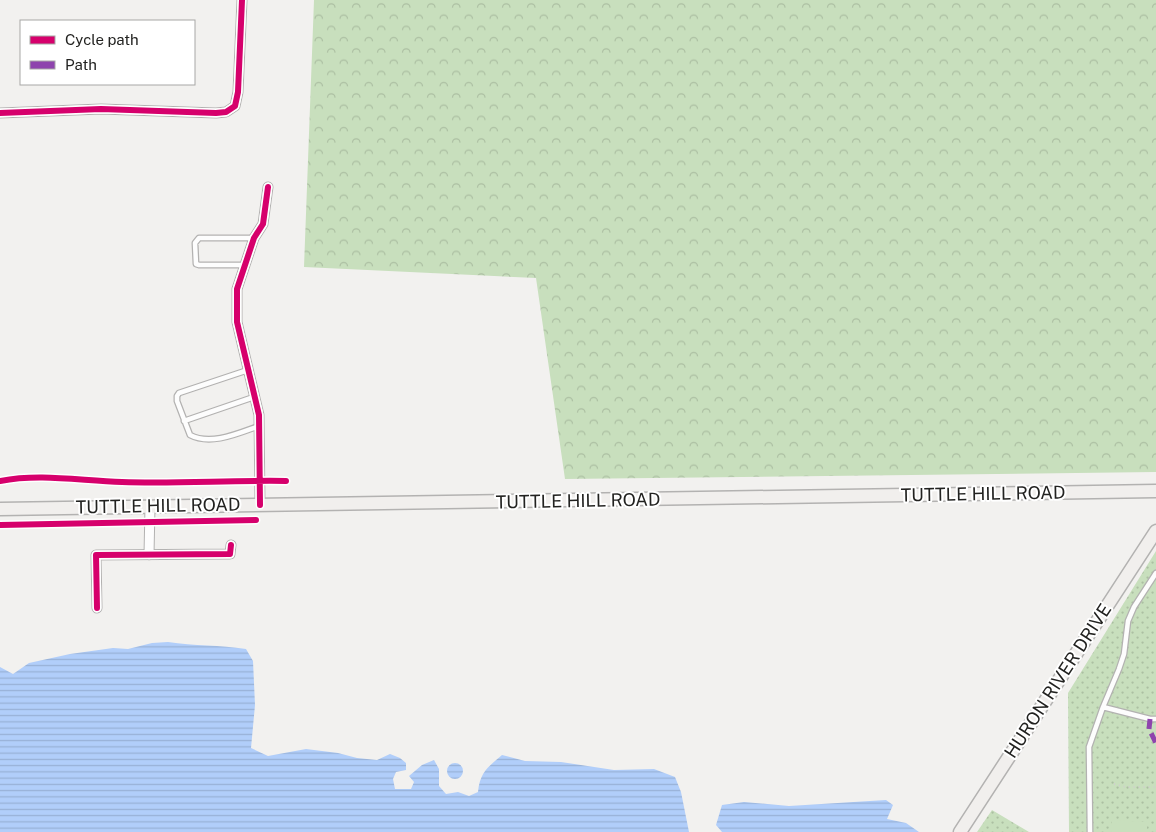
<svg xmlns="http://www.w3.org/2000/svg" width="1156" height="832" font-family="'Public Sans',sans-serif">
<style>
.forest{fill:url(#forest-crowns)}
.park{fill:url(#park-dots)}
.garden{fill:#c8dfbd}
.water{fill:url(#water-rules)}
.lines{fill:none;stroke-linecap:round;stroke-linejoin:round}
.lane-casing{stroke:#b3b2b1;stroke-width:7}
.street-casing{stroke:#b3b2b1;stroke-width:11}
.secondary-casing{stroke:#b3b2b1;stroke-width:15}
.path{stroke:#cfcfce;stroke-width:2;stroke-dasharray:1 4;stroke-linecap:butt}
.lane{stroke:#fdfdfd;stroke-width:4.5}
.street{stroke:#fdfdfd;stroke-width:9}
.secondary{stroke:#f1efed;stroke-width:12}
.quiet{stroke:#8e44ad;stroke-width:5;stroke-dasharray:10 5;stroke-linecap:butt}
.cycleway-casing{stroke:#fff;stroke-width:9}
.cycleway{stroke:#d6006c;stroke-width:6}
.labels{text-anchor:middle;stroke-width:4;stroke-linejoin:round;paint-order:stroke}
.street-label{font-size:18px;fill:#222220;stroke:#fff}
</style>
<defs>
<pattern id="forest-crowns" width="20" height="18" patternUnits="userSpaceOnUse" patternTransform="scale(1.25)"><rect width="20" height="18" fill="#c8dfbd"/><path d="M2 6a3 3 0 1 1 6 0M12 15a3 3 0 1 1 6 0" fill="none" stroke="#acbfa2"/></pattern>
<pattern id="park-dots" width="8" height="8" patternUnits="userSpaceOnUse" patternTransform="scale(1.25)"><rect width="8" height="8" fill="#c8dfbd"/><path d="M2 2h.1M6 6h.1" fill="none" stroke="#acbfa2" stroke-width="1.8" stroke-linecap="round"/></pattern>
<pattern id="water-rules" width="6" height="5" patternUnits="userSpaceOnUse" patternTransform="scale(1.25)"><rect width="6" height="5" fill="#b1cefa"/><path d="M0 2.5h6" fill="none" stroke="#98b1d6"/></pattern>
</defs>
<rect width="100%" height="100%" fill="#f2f1ef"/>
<!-- forest -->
<path class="forest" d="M314 0H1156V472L565 479 536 278 304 267Z"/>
<!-- park -->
<path class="park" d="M1156 551V832H1069L1068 693Z
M992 810 1029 832H977Z"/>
<!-- garden -->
<path class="garden" d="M1112 820 1147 822V832H1111Z"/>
<!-- water -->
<path class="water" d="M168 642C194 646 220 645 246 649L253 661 255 705 251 748 268 756 306 749 338 753 357 758 377 760 390 754 400 758 406 763V770L396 772 393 779 395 789H411L414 782 409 776 422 765 434 760 439 769V786L446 794 458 792 469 796 478 792C480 772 488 767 502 755L525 761 561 762 614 770 654 769 675 777 681 792 689 832H0V667L13 674 29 663 70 654 113 648 128 649 152 643Z
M447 771a8 8 0 1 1 16 0a8 8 0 1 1-16 0Z
M886 800 893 805 887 819 906 823 919 832H722L716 825 722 805 744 802 789 806Z"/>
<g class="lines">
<defs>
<path id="lane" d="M244 265H199L196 264 195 243 199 238H254
M248 370 179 393 177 396V401L190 435C211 446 239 433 259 426
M184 421 254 397
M1103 707 1119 669 1124 654 1128 621 1134 607 1156 573
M1090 832 1089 747 1103 707 1150 719H1156"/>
<path id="street" d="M0 113 101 109 216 113 226 112 235 106 238 92 242 0
M260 505 259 415 237 322V289L254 238 263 224 268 187
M149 555 150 507
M97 608 96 555 230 554 231 545"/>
<path id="secondary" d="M0 509 1156 491
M960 832 1156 531"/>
</defs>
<!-- lane casing -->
<use href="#lane" class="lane-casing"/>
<!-- street casing -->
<use href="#street" class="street-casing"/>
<!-- secondary casing -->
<use href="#secondary" class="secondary-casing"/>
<!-- path -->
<path class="path" d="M1114 784 1126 787H1156"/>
<!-- lane -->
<use href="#lane" class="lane"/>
<!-- street -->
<use href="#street" class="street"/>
<!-- secondary -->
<use href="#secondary" class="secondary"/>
<!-- quiet -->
<path class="quiet" d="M1150 719 1149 729 1156 743"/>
<defs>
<path id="cycleway" d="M0 113 101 109 216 113 226 112 235 106 238 92 242 0
M0 481C41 473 81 481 122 482 176 484 231 480 286 481
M260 505 259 415 237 322V289L254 238 263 224 268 187
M0 525 256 520
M97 608 96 555 230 554 231 545"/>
</defs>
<!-- cycleway casing -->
<use href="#cycleway" class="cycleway-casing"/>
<!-- cycleway -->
<use href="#cycleway" class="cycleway"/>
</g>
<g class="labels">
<!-- street labels -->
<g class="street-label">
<text transform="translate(983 494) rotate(-1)" y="6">TUTTLE HILL ROAD</text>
<text transform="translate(578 501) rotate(-1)" y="6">TUTTLE HILL ROAD</text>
<text transform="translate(158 506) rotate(-1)" y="6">TUTTLE HILL ROAD</text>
<text transform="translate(1058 681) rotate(-57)" y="6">HURON RIVER DRIVE</text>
</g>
</g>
<!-- legend -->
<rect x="20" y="20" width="175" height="65" fill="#ffffff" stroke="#a7a7a6"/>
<rect x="30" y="36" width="25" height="8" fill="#d6006c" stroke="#a7a7a6"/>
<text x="65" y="45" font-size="15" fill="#222220">Cycle path</text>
<rect x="30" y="61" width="25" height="8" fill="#8e44ad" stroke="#a7a7a6"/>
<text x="65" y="70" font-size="15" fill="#222220">Path</text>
</svg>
